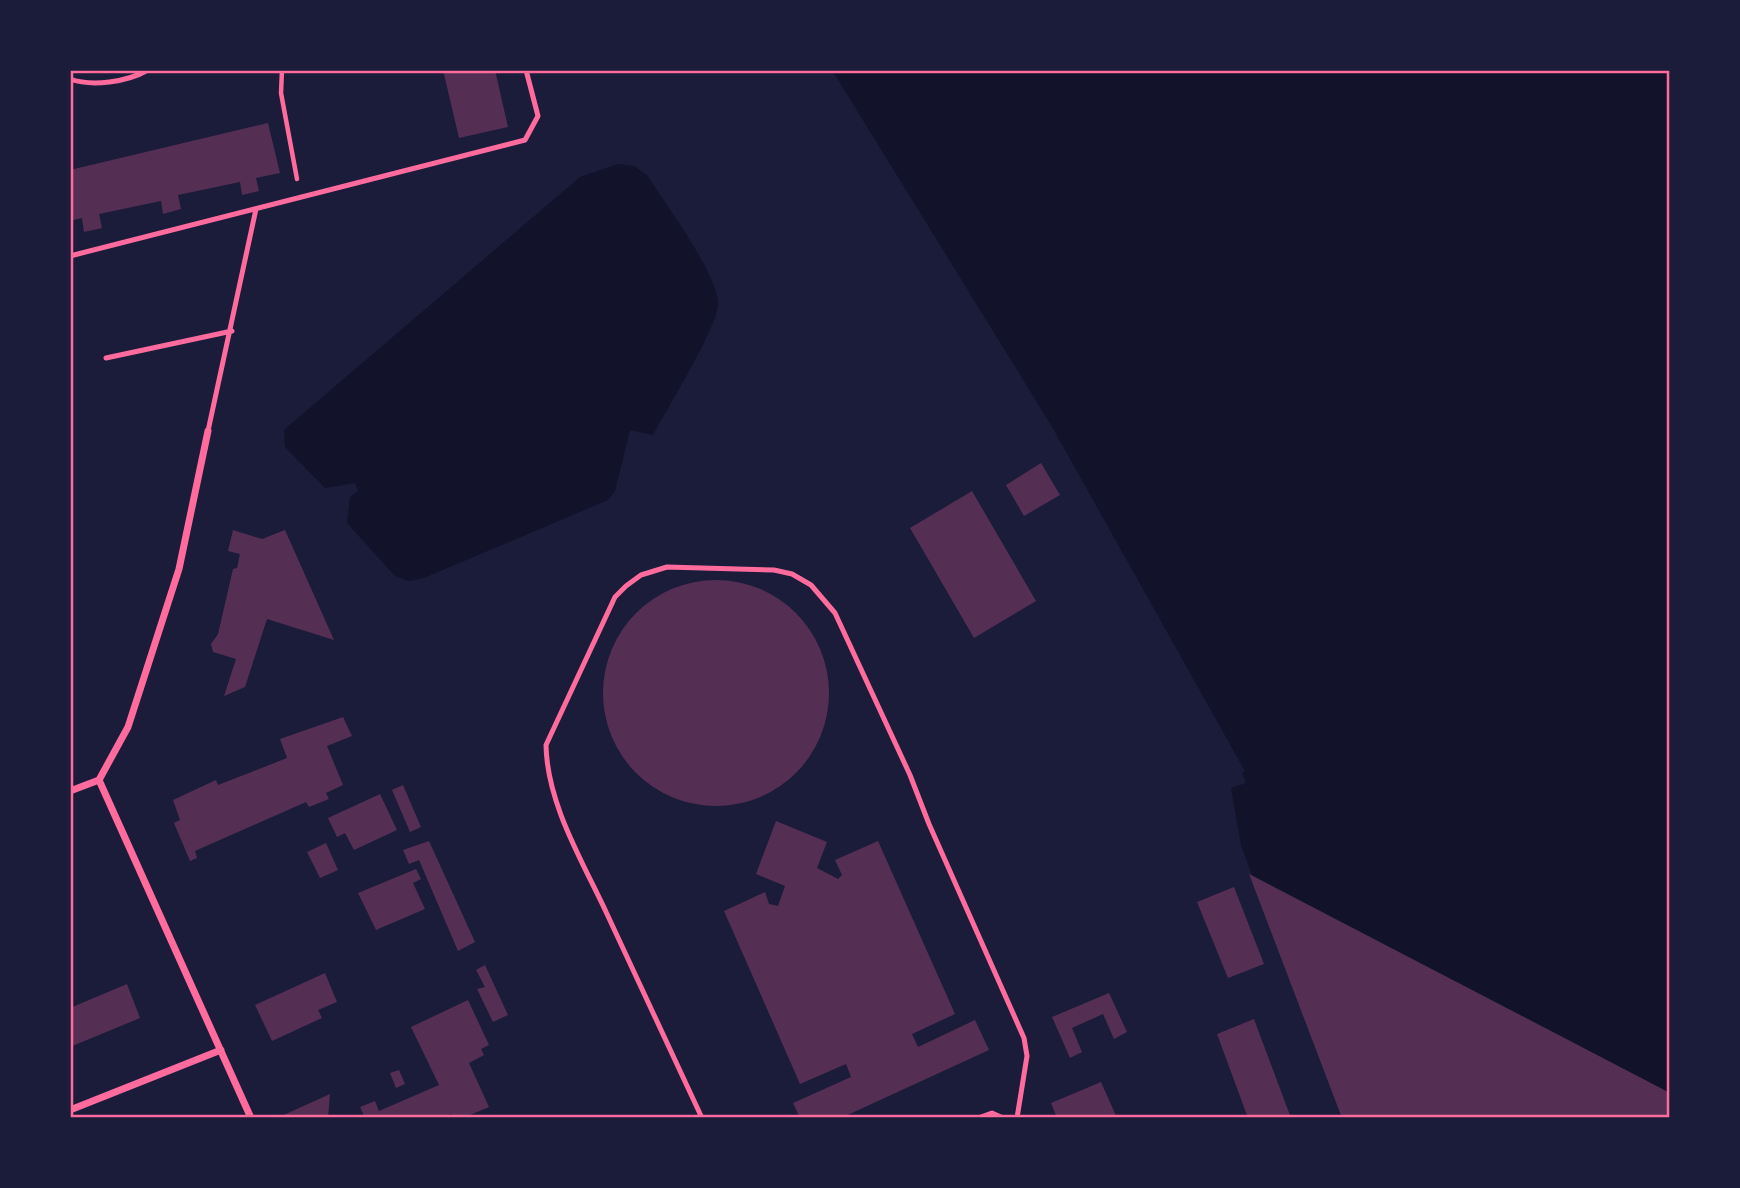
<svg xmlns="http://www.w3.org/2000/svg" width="1740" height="1188" font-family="Cabin,sans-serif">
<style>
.water{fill:#12122b}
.building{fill:#542f53}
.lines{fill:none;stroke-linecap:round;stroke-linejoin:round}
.path{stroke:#ff6b9d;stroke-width:4.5}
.service{stroke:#ff6b9d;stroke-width:5}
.minor{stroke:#ff6b9d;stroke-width:7}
.neatline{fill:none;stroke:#ff6b9d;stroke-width:2.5}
</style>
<rect width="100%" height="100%" fill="#1b1b3a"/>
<!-- water -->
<path class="water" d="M832 70H1670V1093L1252 875 1241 845 1231 788 1246 783 1242 773 1245 771 1051 425Z
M618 164 634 166 647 175C664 202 720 277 718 305 716 330 667 409 653 435L630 430 615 491 608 500 424 578 409 581 395 576 347 523 350 497 358 491 355 483 325 488 285 447 284 430 580 177Z"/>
<!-- building -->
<path class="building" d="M443 70H495L508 127 459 138Z
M268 123 280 173 256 178 259 191 242 195 240 182 178 195 181 209 163 214 161 201 99 214 102 228 84 232 82 218 70 221V170Z
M1041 463 1060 495 1024 516 1006 485Z
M972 491 1036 601 974 638 910 528Z
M233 530 262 539 285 530 334 640 267 619 245 687 224 696 236 659 213 652 211 644 218 634 233 569 237 568 240 554 228 551Z
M603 693a113 113 0 1 1 226 0a113 113 0 1 1-226 0Z
M343 717 352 736 327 746 343 785 326 793 329 799 309 807 306 802 195 851 197 858 190 861 174 823 180 820 173 800 216 780 218 785 287 758 280 739Z
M403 785 421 827 410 832 392 790Z
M380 794 397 830 354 850 345 833 337 837 328 818Z
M776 821 827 842 817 868 838 879 842 875 835 860 878 841 955 1014 912 1034 918 1047 975 1020 989 1050 841 1118H800L793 1103 851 1077 846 1064 800 1084 724 911 765 892 769 904 778 906 785 886 756 874Z
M429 841 475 942 458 951 419 860 409 864 403 850Z
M326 843 338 870 320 878 307 852Z
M416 869 421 879 413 883 425 909 376 930 358 893Z
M1249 874 1670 1093V1118H1342Z
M1234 887 1264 964 1228 978 1197 902Z
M485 965 508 1015 493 1022 477 989 485 987 476 970Z
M325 973 337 1002 318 1010 322 1018 272 1041 255 1005Z
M127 984 140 1018 70 1047V1008Z
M1109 993 1127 1032 1114 1039 1103 1014 1072 1028 1082 1052 1070 1058 1052 1017Z
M468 1000 489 1045 481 1049 484 1055 469 1063 489 1107 463 1118H453L451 1114 443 1118H365L360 1107 375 1101 379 1111 439 1085 411 1027Z
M1254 1019 1291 1118H1248L1217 1034Z
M399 1070 405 1084 396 1088 390 1073Z
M1101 1082 1117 1118H1057L1051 1103Z
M330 1094 328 1118H277Z"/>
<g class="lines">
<!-- path -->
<path class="path" d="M282 70 281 93 297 179"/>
<!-- service -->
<path class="service" d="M70 79C92 87 127 82 148 70
M70 256 525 140 538 116 526 70
M106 358 232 331
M208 431 256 209
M702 1118C670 1050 639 982 607 914 583 862 547 804 546 745L615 597 626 586 641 575 667 567 774 570 792 574 811 585 835 613 910 775 929 824 1024 1038 1027 1056 1017 1118
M978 1118 992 1113 1003 1118"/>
<!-- minor -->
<path class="minor" d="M208 431 179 569 128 727 99 780 251 1118
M70 791 99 780
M70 1110 221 1050"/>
</g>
<!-- border -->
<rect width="1740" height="1188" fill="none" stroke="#1b1b3a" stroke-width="144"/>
<rect x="72" y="72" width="1596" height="1044" class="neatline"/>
</svg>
